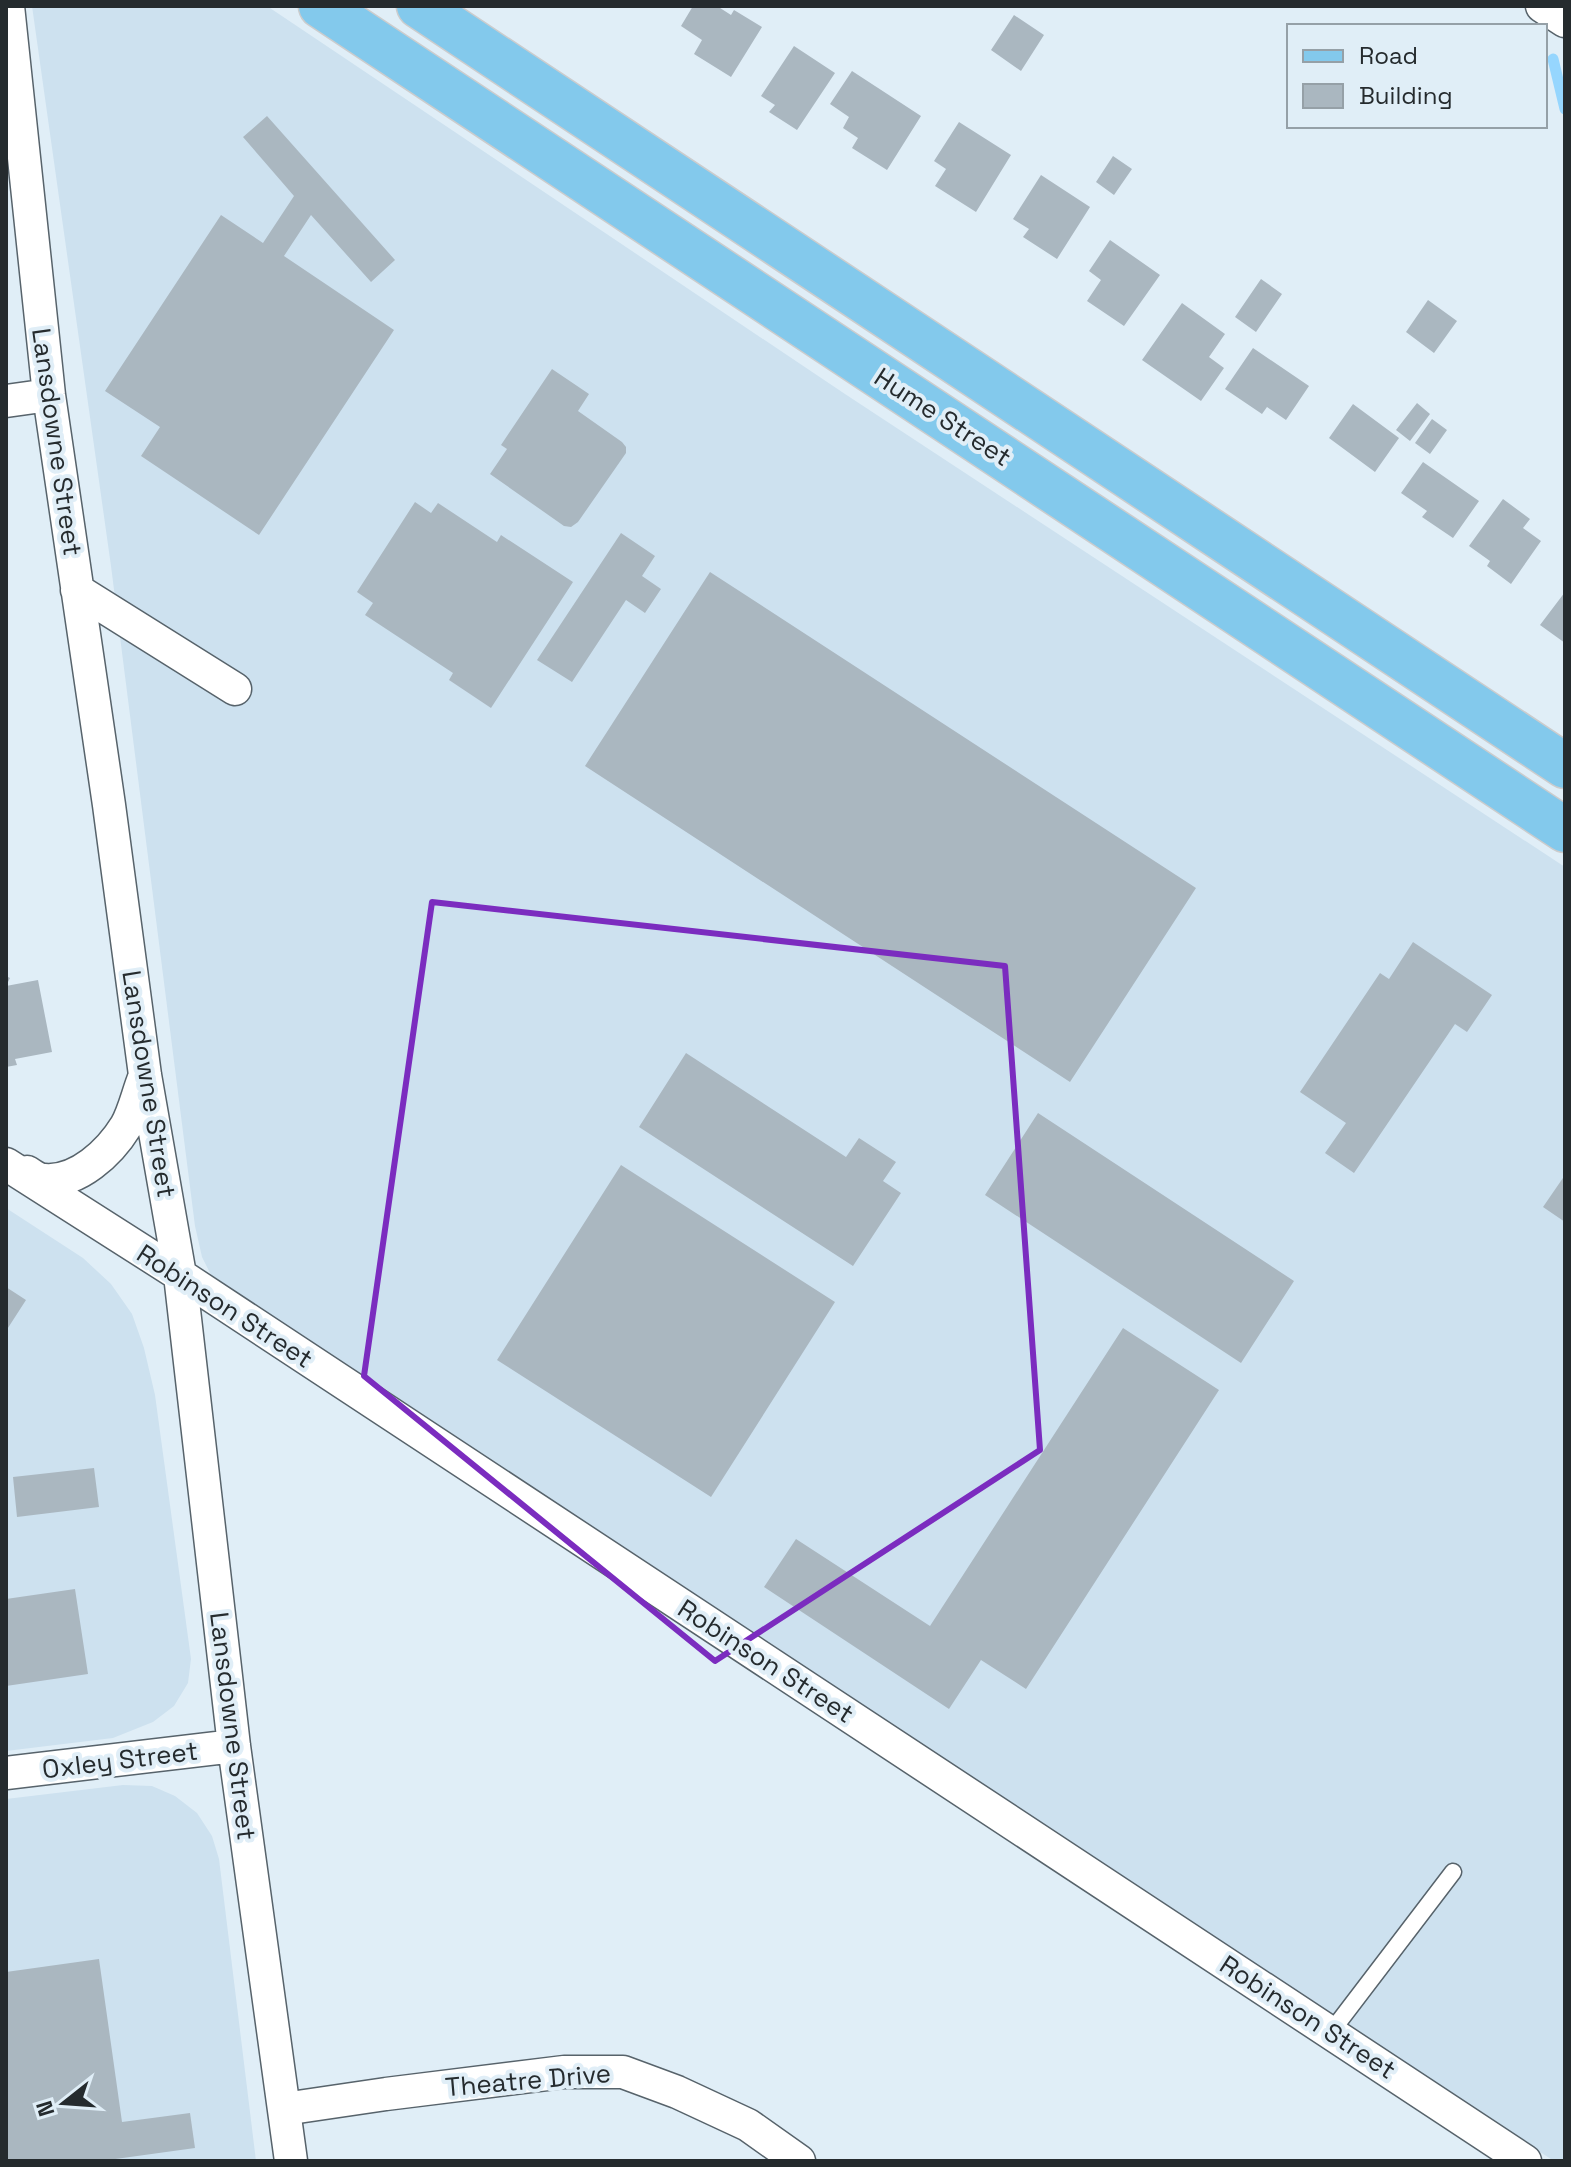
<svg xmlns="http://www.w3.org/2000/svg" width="1571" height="2167" font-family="'Space Grotesk',sans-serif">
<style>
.built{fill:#cde1ef}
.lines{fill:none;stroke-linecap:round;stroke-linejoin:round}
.stream{stroke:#96d6fe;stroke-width:11}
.building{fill:#aab7c0}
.lane-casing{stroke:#57636b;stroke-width:19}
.street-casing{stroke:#57636b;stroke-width:35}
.primary-casing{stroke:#cbcccd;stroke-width:47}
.lane{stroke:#fff;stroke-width:16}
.street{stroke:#fff;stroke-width:32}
.primary{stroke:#83c9ec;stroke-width:44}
.marked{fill:none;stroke:#7b2cbf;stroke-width:6;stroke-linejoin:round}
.labels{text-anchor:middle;stroke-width:8;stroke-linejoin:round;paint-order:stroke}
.street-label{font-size:26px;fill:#252b2e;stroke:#e0eef7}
</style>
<rect width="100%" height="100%" fill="#e0eef7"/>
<!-- built -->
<path class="built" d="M32 6H267L845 394 1565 867V2161H1554L225 1294 211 1275 202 1257 195 1226 111 566Z
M6 1208 83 1258 111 1284 132 1314 144 1348 155 1395 191 1659 188 1683 174 1706 153 1722 113 1738 6 1751Z
M123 1785 152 1786 175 1796 197 1813 212 1836 219 1859 256 2161H6V1799Z"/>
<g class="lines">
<!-- stream -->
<path class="stream" d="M1553 59 1565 109"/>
</g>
<!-- building -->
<path class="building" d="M693 6H717L731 15 734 10 762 27 731 77 694 54 702 40 681 26Z
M1014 15 1044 35 1021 71 991 50Z
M794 46 835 73 797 130 769 112 775 105 761 96Z
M852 71 921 116 887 170 852 148 858 138 843 128 849 117 830 104Z
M267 116 395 260 371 282 311 215 284 256 394 330 259 535 141 456 160 427 105 391 221 215 263 243 294 196 243 137Z
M959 122 1011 155 976 212 935 186 946 169 934 161Z
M1113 156 1132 169 1114 195 1096 182Z
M1041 175 1090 207 1057 259 1023 237 1029 229 1013 219Z
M1110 240 1160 275 1124 326 1087 301 1101 280 1089 271Z
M1261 279 1282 294 1256 332 1235 317Z
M1428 300 1457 321 1434 353 1406 332Z
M1182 303 1225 334 1209 357 1224 368 1201 401 1142 360Z
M1253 348 1309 386 1286 420 1267 407 1262 414 1225 389Z
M552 369 589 394 578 411 622 442 626 447V453L578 522 571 527 564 526 490 474 507 449 501 445Z
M1417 403 1430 414 1410 441 1396 430Z
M1353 404 1399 438 1375 472 1329 438Z
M1432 419 1447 430 1430 454 1415 443Z
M1423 462 1479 501 1453 538 1422 517 1427 511 1401 493Z
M1503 499 1530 519 1523 528 1541 541 1511 584 1487 566 1490 561 1469 546Z
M415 502 431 513 438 503 497 542 501 535 573 582 491 708 449 680 453 673 365 615 373 603 357 592Z
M621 533 655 556 642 576 661 589 645 613 626 600 572 682 537 660Z
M710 572 1196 888 1070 1082 585 766Z
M1565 592V643L1540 625Z
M1413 942 1492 995 1467 1032 1455 1024 1354 1173 1325 1153 1346 1123 1300 1092 1380 973 1389 979Z
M6 976 10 978 6 986 38 980 52 1052 15 1059 17 1065 6 1067Z
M686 1053 846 1157 859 1138 896 1162 883 1181 901 1193 853 1266 639 1127Z
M1038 1113 1294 1281 1241 1363 985 1195Z
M621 1165 835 1302 711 1497 497 1360Z
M1565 1175V1222L1543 1207Z
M6 1287 26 1300 6 1331Z
M1123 1328 1219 1390 1026 1689 981 1660 949 1709 764 1587 796 1539 930 1626Z
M94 1468 99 1507 17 1517 13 1477Z
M75 1589 88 1674 6 1686V1599Z
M99 1959 122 2122 190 2113 195 2148 101 2161H6V1972Z"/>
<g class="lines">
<defs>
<path id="lane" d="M1331 2032 1453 1872"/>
<path id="street" d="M8 6 49 395 109 805 145 1075 180 1275 234 1746 291 2161
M1542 6 1565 21
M6 401 49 395
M77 590 235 689
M6 1164 180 1275 1525 2161
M27 1172C32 1175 38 1180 44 1180 78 1183 110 1152 126 1126 134 1112 138 1093 144 1078
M6 1773 234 1746
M284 2109 386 2094 564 2072H623L677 2092 748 2125 799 2161"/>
<path id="primary" d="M321 6 1565 830
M419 6 1565 766"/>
</defs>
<!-- lane casing -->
<use href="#lane" class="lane-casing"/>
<!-- street casing -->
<use href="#street" class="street-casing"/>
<!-- primary casing -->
<use href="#primary" class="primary-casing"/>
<!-- lane -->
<use href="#lane" class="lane"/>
<!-- street -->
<use href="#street" class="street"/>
<!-- primary -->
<use href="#primary" class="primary"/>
</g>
<!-- marked area -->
<path class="marked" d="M432 902 1005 966 1040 1450 715 1661 364 1376Z"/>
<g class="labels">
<!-- street labels -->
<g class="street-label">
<text transform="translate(943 417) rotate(33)" y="9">Hume Street</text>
<text transform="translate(57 442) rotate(82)" y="9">Lansdowne Street</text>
<text transform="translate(149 1084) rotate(81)" y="9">Lansdowne Street</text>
<text transform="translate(225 1306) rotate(33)" y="9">Robinson Street</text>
<text transform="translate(766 1661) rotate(33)" y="9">Robinson Street</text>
<text transform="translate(233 1726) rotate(83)" y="9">Lansdowne Street</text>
<text transform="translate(120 1760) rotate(-7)" y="9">Oxley Street</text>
<text transform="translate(1308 2017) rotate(33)" y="9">Robinson Street</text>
<text transform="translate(528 2080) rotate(-5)" y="9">Theatre Drive</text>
</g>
</g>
<!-- border -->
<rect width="1571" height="2167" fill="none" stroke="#252b2e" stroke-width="16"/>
<!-- legend -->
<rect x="1287" y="24" width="260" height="104" fill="#e0eef7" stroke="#95a0a7" stroke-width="2"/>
<rect x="1303" y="50" width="40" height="12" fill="#83c9ec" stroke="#95a0a7" stroke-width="2"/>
<text x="1359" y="64" font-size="24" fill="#252b2e">Road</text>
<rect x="1303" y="84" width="40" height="24" fill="#aab7c0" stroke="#95a0a7" stroke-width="2"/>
<text x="1359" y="104" font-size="24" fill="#252b2e">Building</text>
<!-- north arrow -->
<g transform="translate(64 2103) rotate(253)" stroke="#e0eef7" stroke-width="6" paint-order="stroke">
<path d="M0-6L14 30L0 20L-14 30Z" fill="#252b2e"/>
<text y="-12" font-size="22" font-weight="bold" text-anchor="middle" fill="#252b2e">N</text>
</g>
</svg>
